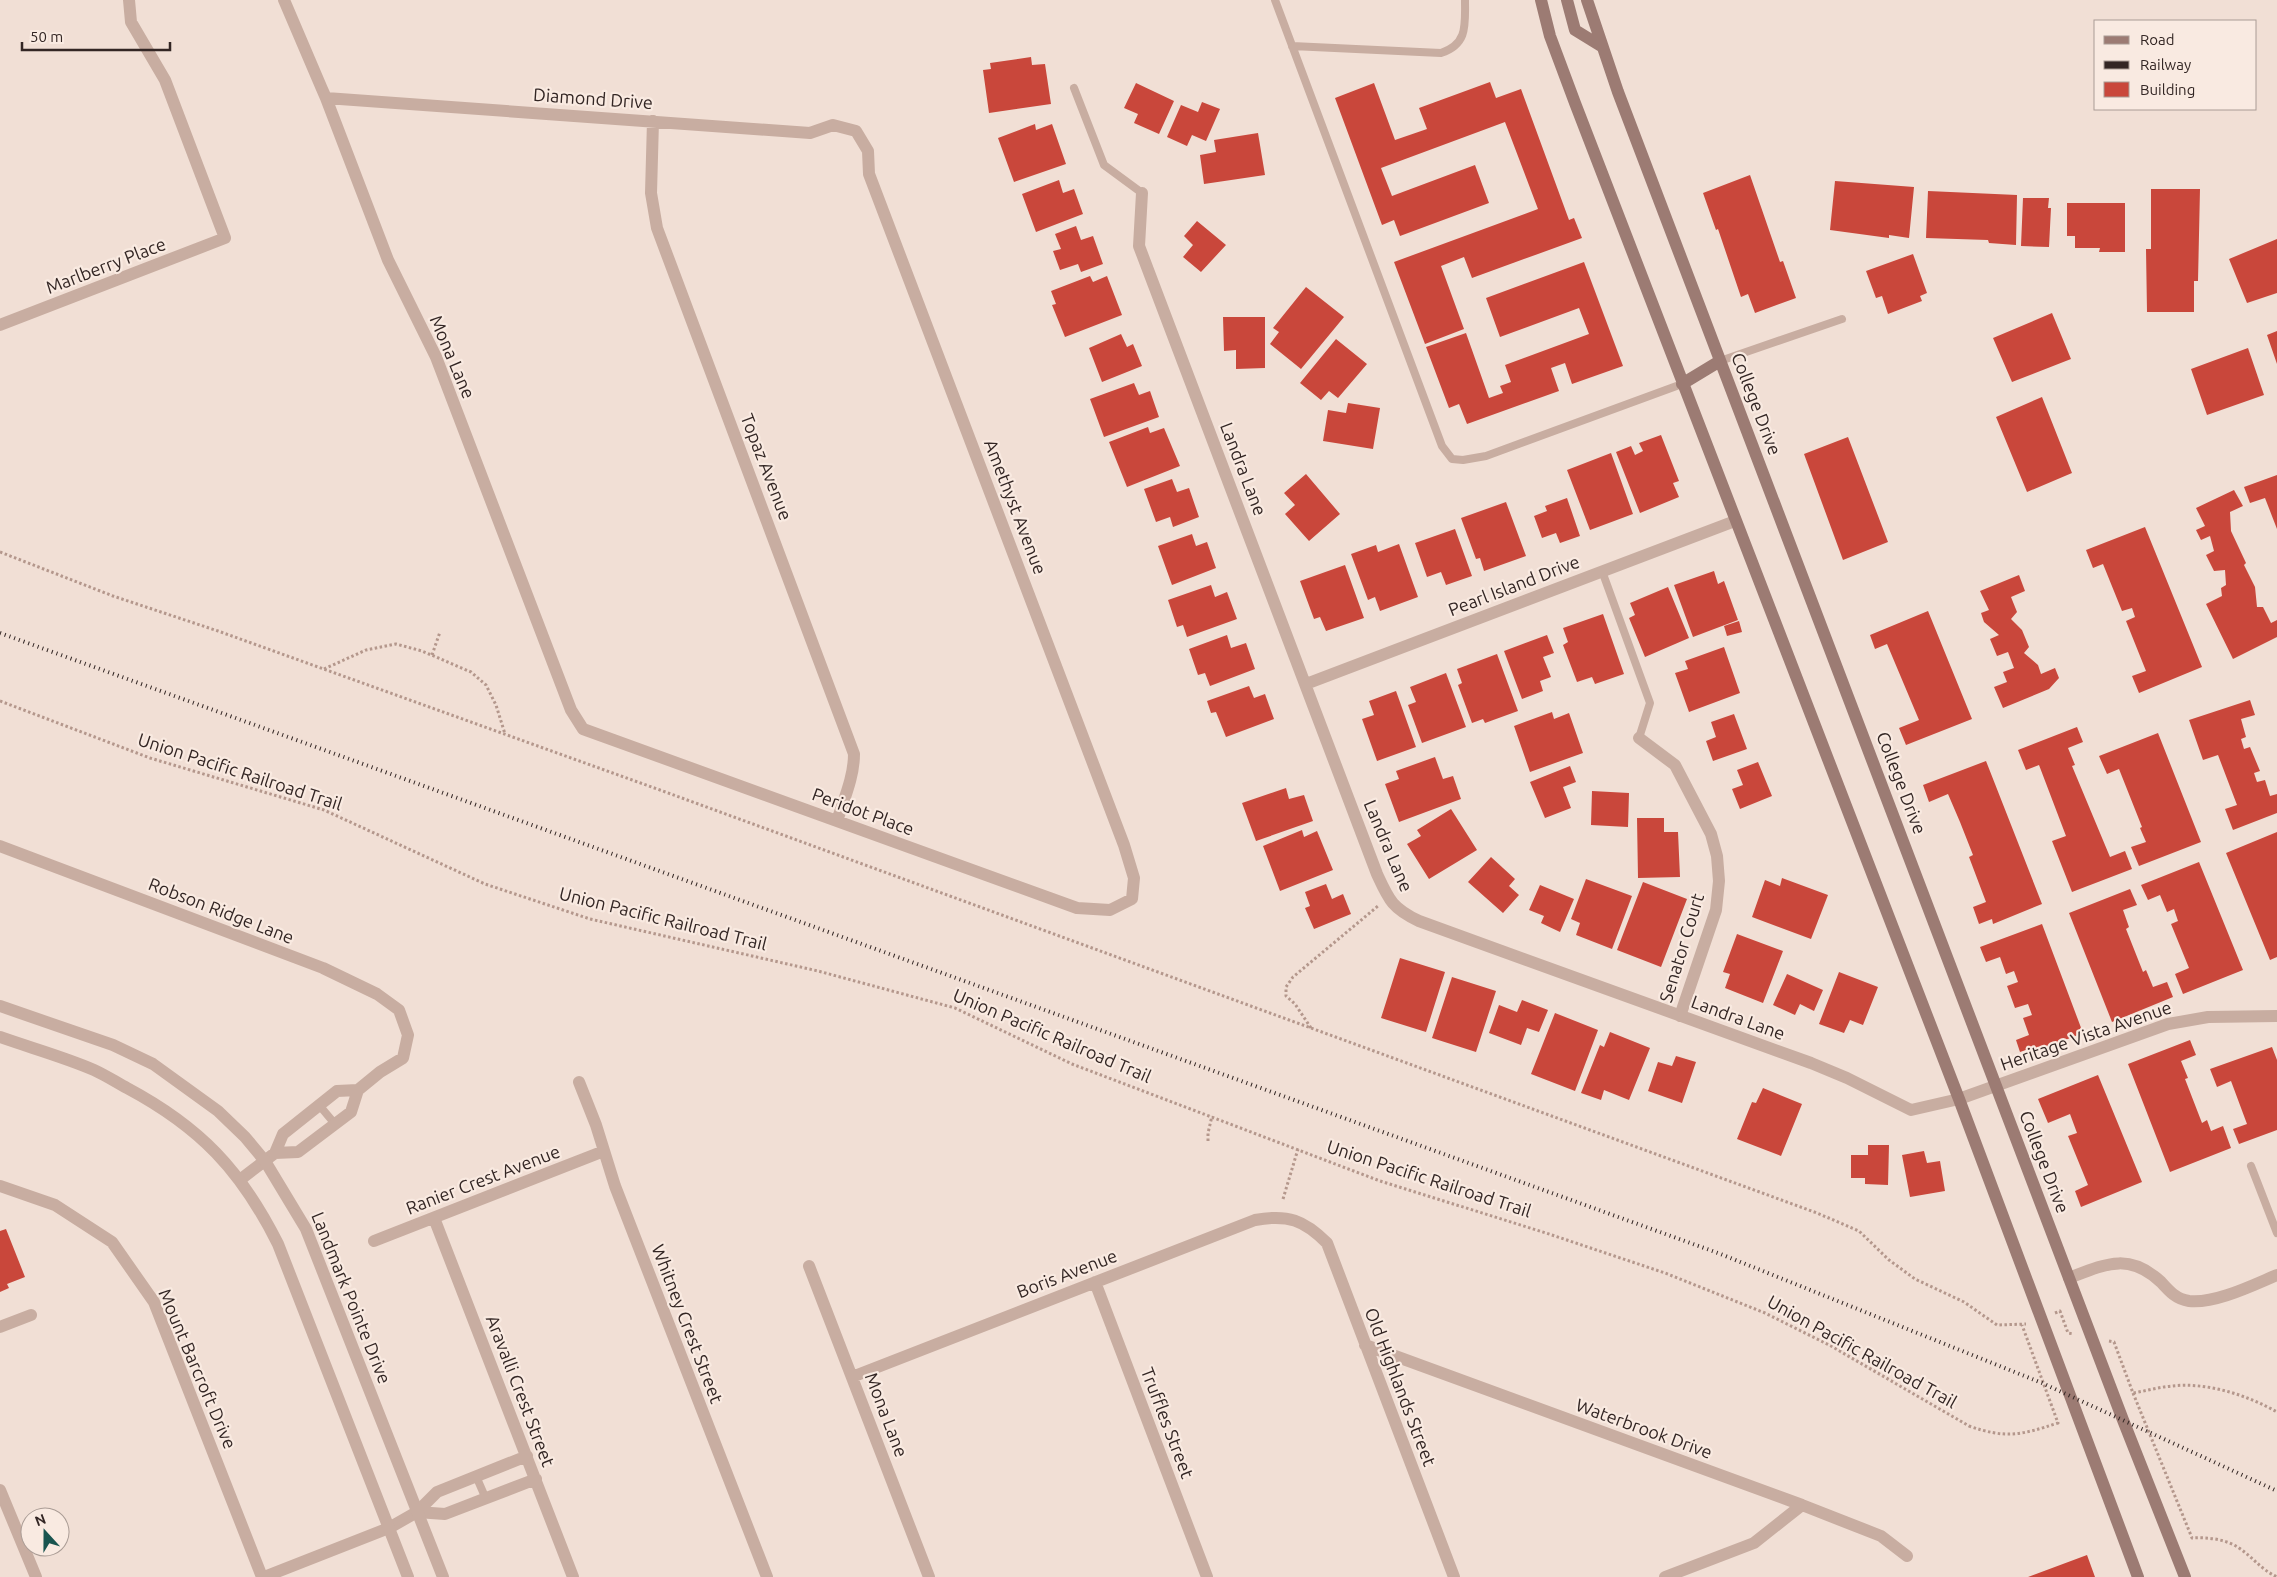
<svg xmlns="http://www.w3.org/2000/svg" width="2277" height="1577" font-family="Ubuntu,sans-serif">
<style>
.building{fill:#c9473b}
.lines{fill:none;stroke-linecap:round;stroke-linejoin:round}
.path{stroke:#b4978c;stroke-width:3;stroke-dasharray:2.5 2.5;stroke-linecap:butt}
.service{stroke:#c8ada1;stroke-width:8}
.minor{stroke:#c8ada1;stroke-width:12}
.tertiary{stroke:#c8ada1;stroke-width:12}
.secondary{stroke:#9c7b73;stroke-width:12}
.rail{stroke:#332624;stroke-width:4;stroke-dasharray:1 4;stroke-linecap:butt}
.labels{text-anchor:middle;stroke-width:4.5;stroke-linejoin:round;paint-order:stroke}
.street-label{font-size:18px;fill:#332624;stroke:#f9eae1}
</style>
<rect width="100%" height="100%" fill="#f1dfd5"/>
<!-- building -->
<path class="building" d="M1031 57 1032 65 1045 64 1051 104 989 113 983 70 991 69 990 63Z
M1490 82 1496 98 1521 89 1569 220 1574 218 1582 238 1472 278 1464 257 1441 266 1464 329 1425 344 1394 262 1538 209 1505 122 1381 168 1392 196 1475 165 1489 203 1400 236 1394 220 1382 225 1335 98 1374 83 1395 140 1427 129 1419 108Z
M1136 83 1174 101 1159 134 1134 123 1138 114 1124 108Z
M1202 102 1220 109 1206 141 1192 135 1187 146 1167 137 1181 105 1198 112Z
M1035 124 1036 130 1052 124 1066 164 1014 182 998 138Z
M1258 133 1265 175 1204 184 1200 155 1216 152 1214 140Z
M1750 175 1780 262 1783 261 1796 298 1755 313 1748 294 1741 297 1718 229 1716 230 1703 193Z
M1059 180 1063 193 1074 189 1083 214 1036 232 1022 194Z
M1835 181 1914 187 1909 238 1889 235V238L1830 230Z
M2151 189H2200L2198 281H2194V312H2147L2146 249H2151Z
M1928 191 2017 195 2016 245 1989 243 1988 240 1926 238Z
M2023 198H2049L2048 208H2051L2049 247 2021 246Z
M2067 203H2125V252H2099L2100 248H2075V236H2067Z
M1197 221 1226 245 1201 272 1183 257 1193 245 1184 236Z
M1076 226 1081 240 1093 236 1103 264 1081 272 1078 264 1060 270 1053 251 1061 249 1055 234Z
M2277 239V293L2247 303 2229 259Z
M1913 254 1927 293 1920 296 1922 301 1888 314 1882 296 1876 298 1866 271Z
M1584 262 1623 366 1572 384 1565 363 1551 368 1559 391 1467 424 1459 404 1449 408 1426 347 1466 333 1489 398 1503 393 1500 386 1511 382 1505 365 1589 334 1579 308 1500 337 1486 298Z
M1090 276 1093 282 1107 276 1122 315 1065 337 1052 305 1056 304 1051 291Z
M1306 287 1344 317 1301 369 1270 344 1279 332 1273 328Z
M2052 313 2071 359 2012 382 1993 338Z
M1223 317H1265V368L1236 369V350L1224 351Z
M2277 331V364L2267 335Z
M1121 334 1127 347 1133 344 1142 366 1102 382 1089 348Z
M1336 339 1367 364 1338 398 1329 391 1321 400 1300 383Z
M2248 348 2264 395 2207 415 2191 369Z
M1134 383 1139 395 1150 391 1159 417 1104 437 1090 399Z
M2042 397 2072 473 2027 492 1996 417Z
M1348 403 1380 408 1373 449 1323 441 1328 410 1346 413Z
M1148 427 1150 433 1164 428 1180 466 1127 487 1109 442Z
M1661 435 1679 481 1673 483 1679 497 1640 513 1616 452 1631 446 1635 455 1643 451 1639 443Z
M1848 437 1888 542 1843 560 1804 454Z
M1611 453 1633 514 1590 530 1567 470Z
M1306 474 1340 514 1309 541 1285 514 1295 505 1284 493Z
M2277 475V529L2265 498 2250 503 2244 487Z
M1172 479 1177 492 1189 488 1199 517 1173 527 1170 517 1156 522 1144 489Z
M2234 490 2243 506 2230 512 2231 531 2246 563 2244 565 2255 587 2257 607H2263L2271 623 2277 620V637L2233 659 2206 604 2222 596 2221 588 2226 585 2225 570 2214 571 2206 555 2214 551 2210 536 2201 540 2196 530 2205 526 2196 508Z
M1567 498 1580 536 1560 543 1556 533 1542 538 1534 516 1547 511 1545 506Z
M1506 502 1526 556 1484 571 1480 558 1476 559 1461 518Z
M2145 527 2202 667 2139 693 2132 676 2146 671 2126 621 2135 617 2132 608 2122 611 2103 564 2093 568 2086 550Z
M1455 529 1472 576 1446 585 1441 572 1427 577 1415 543Z
M1192 534 1196 546 1207 542 1216 568 1172 585 1158 546Z
M1399 544 1418 597 1380 611 1375 597 1368 600 1351 554 1376 545 1378 552Z
M1345 565 1364 618 1326 631 1320 617 1314 619 1300 581Z
M1714 571 1718 584 1724 581 1738 620 1693 637 1674 585Z
M2019 575 2025 591 2011 597 2017 612 2011 619 2022 630 2029 647 2024 653 2038 665 2041 674 2055 668 2059 678 2049 689 2003 708 1994 687 2007 682 2003 672 2014 668 2008 652 1997 656 1990 639 1999 635 1984 622 1981 613 1989 610 1980 591Z
M1211 585 1215 597 1227 592 1237 619 1187 637 1183 625 1177 627 1168 600Z
M1668 587 1689 638 1645 657 1629 618 1635 615 1630 603Z
M1928 611 1972 719 1906 745 1899 728 1919 720 1887 644 1875 649 1870 635Z
M1603 614 1624 674 1595 684 1592 677 1577 682 1563 645 1568 642 1563 628Z
M1739 621 1742 632 1727 636 1724 626Z
M1227 635 1231 648 1246 643 1255 669 1210 686 1205 673 1198 675 1189 649Z
M1547 635 1554 653 1543 657 1551 677 1540 681 1543 691 1522 699 1504 651Z
M1724 647 1740 693 1689 712 1675 673 1688 669 1685 661Z
M1497 654 1518 711 1485 723 1483 719 1472 723 1458 685 1462 683 1457 669Z
M1446 673 1466 727 1422 743 1408 705 1416 702 1410 687Z
M1249 686 1254 698 1265 694 1274 719 1226 737 1216 712 1211 713 1207 701Z
M1396 691 1416 747 1377 761 1362 719 1374 715 1369 701Z
M2250 700 2255 715 2241 719 2246 737 2241 739 2244 749 2250 747 2260 771 2254 773 2257 782 2265 780 2270 796 2277 794V813L2233 830 2225 809 2237 805 2218 755 2203 760 2189 720Z
M1552 712 1554 719 1569 713 1583 753 1530 772 1514 726Z
M1734 714 1747 749 1713 761 1706 741 1716 737 1711 722Z
M2077 727 2083 742 2068 748 2075 765 2072 766 2110 857 2125 851 2132 869 2072 892 2052 841 2066 836 2039 765 2026 770 2018 750Z
M2158 733 2201 842 2139 866 2131 847 2146 842 2140 828 2142 827 2119 769 2107 774 2099 756Z
M1435 757 1443 779 1453 776 1461 799 1399 822 1385 784 1399 779 1396 771Z
M1986 761 2042 904 1993 924 1992 919 1979 924 1973 907 1986 902 1969 857 1973 855 1960 822 1948 794 1929 802 1923 785Z
M1758 762 1772 796 1740 809 1732 789 1743 785 1737 770Z
M1570 766 1576 782 1563 787 1571 808 1545 818 1530 782Z
M1286 788 1289 799 1304 795 1313 821 1256 841 1242 803Z
M1592 791 1629 793 1628 827 1591 825Z
M1451 809 1477 850 1429 879 1407 844 1421 836 1417 830Z
M1637 818H1664V832H1678L1680 877 1638 878Z
M1302 830 1304 837 1317 831 1333 870 1280 891 1263 846Z
M2277 832V957L2270 960 2226 853Z
M1491 857 1515 879 1509 886 1519 895 1503 913 1468 882Z
M2199 862 2243 970 2183 994 2175 974 2189 968 2171 924 2178 921 2174 909 2167 912 2160 895 2148 900 2141 885Z
M1782 878 1828 895 1811 939 1752 917 1765 880 1780 886Z
M1586 879 1632 896 1612 949 1576 935 1580 923 1571 919Z
M1643 882 1687 899 1661 967 1617 950Z
M1326 884 1332 899 1343 894 1351 914 1314 929 1305 908 1310 906 1305 892Z
M1540 885 1574 899 1560 932 1541 923 1544 916 1529 910Z
M2130 889 2137 905 2123 910 2129 927 2126 929 2143 972 2146 970 2153 987 2167 982 2173 997 2112 1022 2069 913Z
M2042 924 2083 1033 2037 1051 2035 1047 2020 1052 2016 1040 2029 1035 2023 1018 2032 1015 2028 1004 2015 1008 2007 986 2018 982 2014 971 2006 974 2000 957 1986 962 1980 947Z
M1737 934 1783 951 1763 1003 1725 988 1730 974 1723 972Z
M1400 958 1445 972 1426 1032 1381 1018Z
M1839 972 1878 987 1863 1025 1850 1020 1844 1033 1819 1024Z
M1787 974 1823 990 1814 1011 1800 1004 1795 1015 1773 1005Z
M1452 977 1496 991 1476 1052 1432 1038Z
M1522 1000 1548 1010 1539 1032 1527 1028 1521 1045 1489 1033 1499 1005 1517 1012Z
M1555 1013 1598 1030 1575 1091 1531 1074Z
M1610 1032 1650 1048 1629 1100 1604 1090 1601 1100 1581 1093 1600 1045 1604 1047Z
M2190 1040 2196 1055 2181 1061 2188 1078 2185 1079 2202 1123 2207 1120 2211 1131 2223 1126 2231 1148 2170 1172 2128 1064Z
M2272 1047 2277 1060V1130L2239 1144 2233 1129 2247 1124 2231 1081 2217 1087 2210 1069Z
M1676 1056 1696 1062 1682 1103 1648 1091 1658 1062 1672 1066Z
M2098 1075 2142 1182 2081 1207 2075 1191 2088 1185 2068 1136 2077 1133 2070 1114 2048 1123 2038 1099Z
M1763 1088 1802 1104 1781 1156 1737 1139 1752 1102 1756 1103Z
M1868 1145H1889L1888 1185 1865 1184V1178H1851V1155H1868Z
M1924 1151 1927 1163 1940 1161 1945 1191 1910 1197 1902 1155Z
M6 1229 25 1277 7 1284 9 1288 0 1292V1231Z
M2087 1555 2095 1577H2028Z"/>
<g class="lines">
<!-- path -->
<path class="path" d="M0 552 113 596 218 631 660 790 1817 1213 1859 1231 1889 1260 1915 1279 1964 1302 1997 1325 2026 1324
M432 655 440 632
M324 669 366 650 396 644 422 651 471 672 486 685 496 705 505 734
M0 701 150 758 324 810 485 884 590 919 818 971 955 1008 1072 1064 1380 1181 1546 1233 1665 1273 1765 1313 1831 1346 1969 1426C2006 1439 2021 1435 2058 1423L2022 1325
M1311 1028 1295 1004 1286 996V987L1293 977 1378 906
M1208 1141V1133L1212 1116
M1283 1199 1298 1149
M2055 1313 2060 1311 2068 1333 2074 1334
M2109 1341 2114 1342 2133 1393C2146 1391 2159 1387 2172 1386 2207 1382 2247 1395 2277 1412
M2133 1393 2192 1538C2207 1537 2226 1539 2239 1548 2254 1558 2259 1568 2277 1577"/>
<!-- service -->
<path class="service" d="M1275 0 1442 446 1452 459 1463 460 1486 456 1682 384
M1292 46 1441 53C1468 44 1465 25 1465 0
M1074 88 1104 165 1142 193
M1720 361 1842 319
M1602 571 1650 703 1639 738
M319 1105 335 1124
M2251 1166 2277 1233
M476 1476 486 1499"/>
<!-- minor -->
<path class="minor" d="M284 0 322 89 326 98 388 260 436 357 571 710 583 729 1077 908 1110 910 1132 899 1134 878 1124 845 869 174 868 151 856 131 833 125 810 133 326 98
M653 121 651 193 657 228 854 754C854 777 844 799 837 821
M1142 193 1139 246 1377 874C1389 900 1392 908 1419 921L1811 1063 1847 1078 1911 1110 1959 1099 2168 1024 2208 1017 2277 1016
M0 325 225 238 165 80 131 22 129 0
M1306 684 1735 521
M1639 738 1675 765 1711 834 1717 856 1719 881 1716 910 1680 1016
M0 846 323 968 377 994 399 1010 408 1035 403 1058 380 1072 358 1090 351 1112 298 1152 275 1153
M579 1082 596 1125 615 1186 767 1577
M241 1179 275 1153 283 1134 337 1091 358 1090
M0 1186 55 1205 112 1242 154 1302 262 1577
M434 1218 573 1577
M374 1241 604 1151
M809 1266 929 1577
M2069 1278C2105 1264 2129 1252 2161 1282 2169 1291 2176 1299 2189 1301 2215 1304 2253 1285 2277 1275
M1095 1282 1207 1577
M0 1327 31 1315
M1365 1345 1802 1505 1881 1536 1907 1556
M852 1377 1255 1220C1288 1214 1304 1220 1327 1243L1454 1577
M0 1490 36 1577
M417 1512 445 1514 536 1479
M264 1577 389 1528 417 1512 437 1492 527 1456
M1665 1577 1754 1543 1802 1505"/>
<!-- tertiary -->
<path class="tertiary" d="M0 1006 113 1045 153 1064 218 1111 245 1137 265 1161 306 1229 443 1577
M0 1037C31 1048 64 1057 94 1070 105 1075 116 1082 127 1088 200 1127 241 1170 278 1244L408 1577"/>
<!-- secondary -->
<path class="secondary" d="M1541 0 1550 36 1575 103 1959 1099 2138 1577
M1567 0 1575 30 1601 46
M1587 0 1618 92 2123 1420 2185 1577
M1682 384 1720 361"/>
<!-- rail -->
<path class="rail" d="M0 633 1718 1253 2042 1383 2277 1491"/>
</g>
<g class="labels">
<!-- street labels -->
<g class="street-label">
<text transform="translate(593 99) rotate(4)" y="6">Diamond Drive</text>
<text transform="translate(106 266) rotate(-21)" y="6">Marlberry Place</text>
<text transform="translate(452 357) rotate(67)" y="6">Mona Lane</text>
<text transform="translate(1756 404) rotate(69)" y="6">College Drive</text>
<text transform="translate(766 467) rotate(69)" y="6">Topaz Avenue</text>
<text transform="translate(1243 469) rotate(69)" y="6">Landra Lane</text>
<text transform="translate(1015 507) rotate(69)" y="6">Amethyst Avenue</text>
<text transform="translate(1514 586) rotate(-21)" y="6">Pearl Island Drive</text>
<text transform="translate(240 772) rotate(18)" y="6">Union Pacific Railroad Trail</text>
<text transform="translate(1901 783) rotate(69)" y="6">College Drive</text>
<text transform="translate(863 812) rotate(20)" y="6">Peridot Place</text>
<text transform="translate(1388 846) rotate(67)" y="6">Landra Lane</text>
<text transform="translate(221 911) rotate(21)" y="6">Robson Ridge Lane</text>
<text transform="translate(663 919) rotate(14)" y="6">Union Pacific Railroad Trail</text>
<text transform="translate(1682 948) rotate(-73)" y="6">Senator Court</text>
<text transform="translate(1738 1018) rotate(20)" y="6">Landra Lane</text>
<text transform="translate(1052 1036) rotate(23)" y="6">Union Pacific Railroad Trail</text>
<text transform="translate(2086 1036) rotate(-19)" y="6">Heritage Vista Avenue</text>
<text transform="translate(2044 1162) rotate(69)" y="6">College Drive</text>
<text transform="translate(1429 1179) rotate(18)" y="6">Union Pacific Railroad Trail</text>
<text transform="translate(483 1180) rotate(-21)" y="6">Ranier Crest Avenue</text>
<text transform="translate(1067 1274) rotate(-21)" y="6">Boris Avenue</text>
<text transform="translate(351 1298) rotate(68)" y="6">Landmark Pointe Drive</text>
<text transform="translate(687 1324) rotate(69)" y="6">Whitney Crest Street</text>
<text transform="translate(1862 1352) rotate(29)" y="6">Union Pacific Railroad Trail</text>
<text transform="translate(197 1369) rotate(67)" y="6">Mount Barcroft Drive</text>
<text transform="translate(1400 1387) rotate(69)" y="6">Old Highlands Street</text>
<text transform="translate(520 1391) rotate(69)" y="6">Aravalli Crest Street</text>
<text transform="translate(886 1415) rotate(69)" y="6">Mona Lane</text>
<text transform="translate(1167 1423) rotate(69)" y="6">Truffles Street</text>
<text transform="translate(1644 1429) rotate(20)" y="6">Waterbrook Drive</text>
</g>
</g>
<!-- legend -->
<rect x="2094" y="20" width="162" height="90" fill="#f9eae1" stroke="#aa9c95"/>
<rect x="2104" y="36" width="25" height="8" fill="#9c7b73" stroke="#aa9c95"/>
<text x="2140" y="45" font-size="15" fill="#332624">Road</text>
<rect x="2104" y="61" width="25" height="8" fill="#332624" stroke="#aa9c95"/>
<text x="2140" y="70" font-size="15" fill="#332624">Railway</text>
<rect x="2104" y="82" width="25" height="15" fill="#c9473b" stroke="#aa9c95"/>
<text x="2140" y="95" font-size="15" fill="#332624">Building</text>
<!-- north arrow -->
<g transform="translate(45 1532) rotate(339)"><circle r="24" fill="#f9eae1" stroke="#aa9c95"/>
<path d="M0-4L9 19L0 12L-9 19Z" fill="#19544f"/>
<text y="-8" font-size="14" font-weight="bold" text-anchor="middle" fill="#332624">N</text>
</g>
<!-- scale -->
<path d="M22 42v8h148v-8" fill="none" stroke="#332624" stroke-width="2.5"/>
<text x="30" y="42" font-size="15" fill="#332624" stroke="#f9eae1" stroke-width="4" paint-order="stroke">50 m</text>
</svg>
